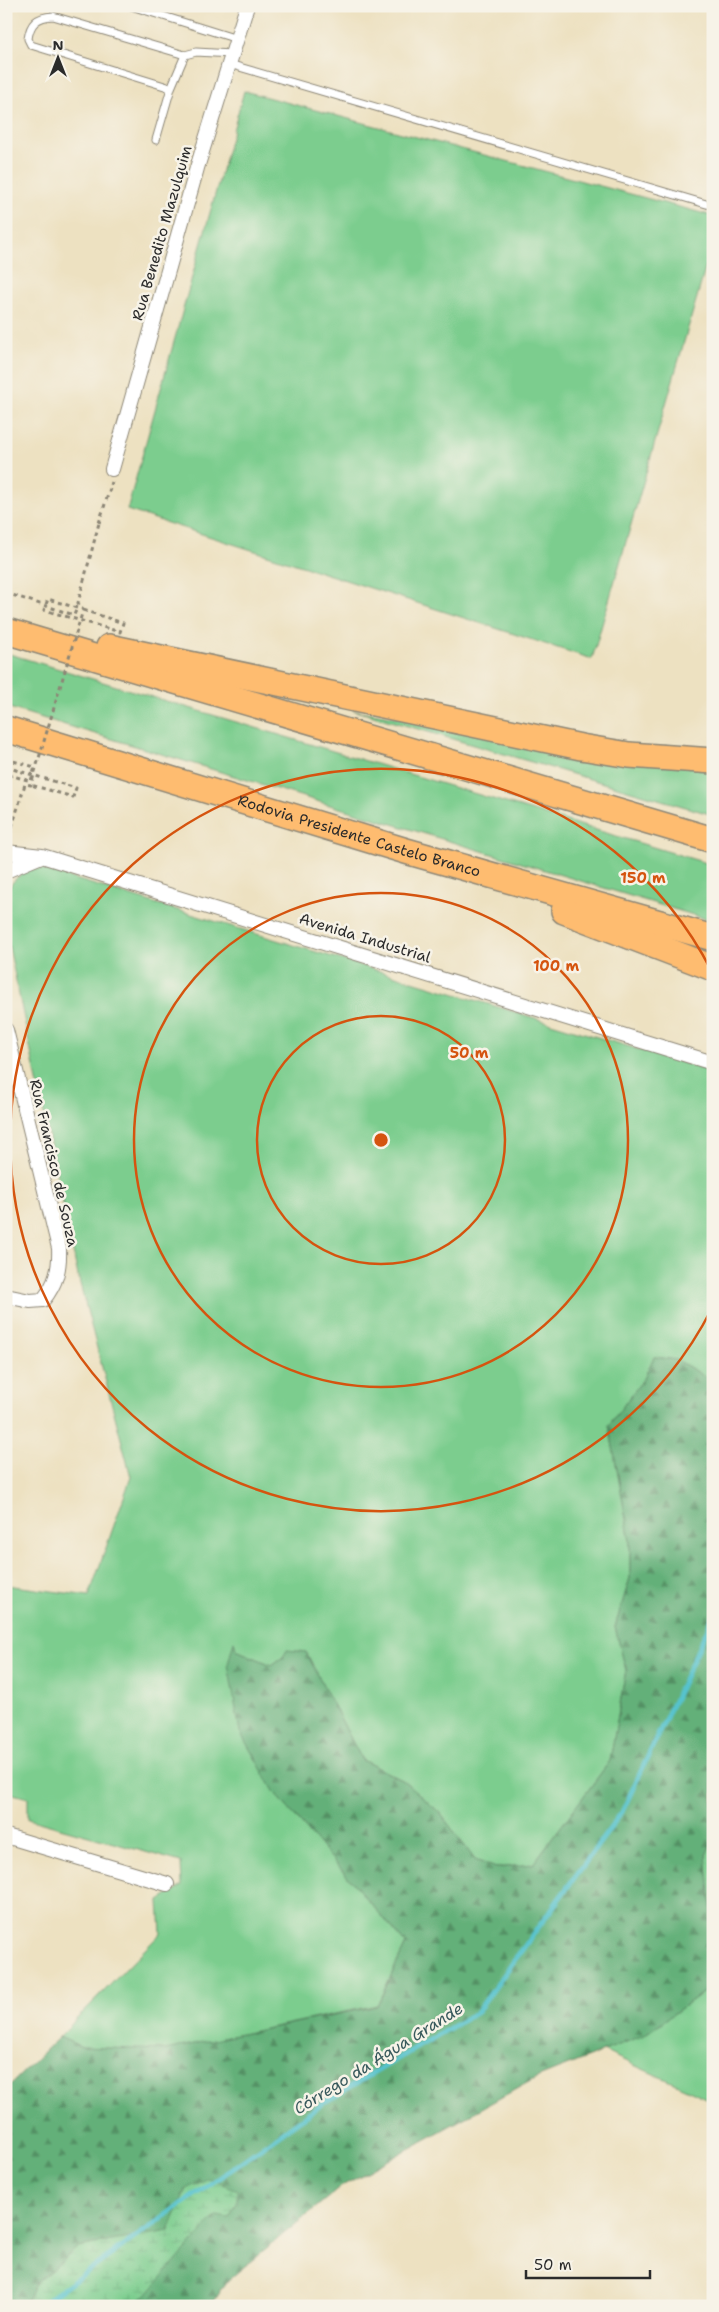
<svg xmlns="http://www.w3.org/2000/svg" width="719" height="2312" font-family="'Shantell Sans',sans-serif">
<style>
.green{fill:#7bcd8e;stroke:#537c5c}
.forest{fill:url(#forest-firs);stroke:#486e52}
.wetland{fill:url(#wetland-marsh);stroke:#537c5c}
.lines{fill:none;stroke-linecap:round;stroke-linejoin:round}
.stream{stroke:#56c3ce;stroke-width:5}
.service-casing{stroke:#8c8676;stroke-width:9}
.minor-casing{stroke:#8c8676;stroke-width:16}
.motorway-casing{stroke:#8c8676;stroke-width:28}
.path{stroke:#8c8676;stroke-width:3;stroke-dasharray:4 4;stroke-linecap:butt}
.service{stroke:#fff;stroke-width:7}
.minor{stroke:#fff;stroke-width:14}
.motorway{stroke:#febc70;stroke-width:25}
.path-bridge{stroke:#8c8676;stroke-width:3;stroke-dasharray:4 4;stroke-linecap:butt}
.ring{fill:none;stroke:#d5540f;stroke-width:2.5}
.labels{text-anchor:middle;stroke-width:5;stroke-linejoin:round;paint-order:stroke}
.street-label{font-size:15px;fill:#2b2b2b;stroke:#f7f3e8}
.water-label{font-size:16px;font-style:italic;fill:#38595c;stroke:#f7f3e8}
.centre{fill:#d5540f;stroke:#f7f3e8;stroke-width:2.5}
.ring-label{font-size:15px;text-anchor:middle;font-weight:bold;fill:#d5540f;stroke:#f7f3e8;stroke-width:5;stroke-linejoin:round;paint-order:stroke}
</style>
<defs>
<pattern id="forest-firs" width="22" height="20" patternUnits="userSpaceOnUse" patternTransform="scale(1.25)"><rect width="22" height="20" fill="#64b079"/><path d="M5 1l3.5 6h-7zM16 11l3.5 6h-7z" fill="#538f63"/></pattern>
<pattern id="wetland-marsh" width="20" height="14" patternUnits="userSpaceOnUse" patternTransform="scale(1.25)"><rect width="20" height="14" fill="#7bcd8e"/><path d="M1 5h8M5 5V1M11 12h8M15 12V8" fill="none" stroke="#6ab07b"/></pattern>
</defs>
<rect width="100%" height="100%" fill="#f7f3e8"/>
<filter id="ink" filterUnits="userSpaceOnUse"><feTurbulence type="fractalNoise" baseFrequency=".02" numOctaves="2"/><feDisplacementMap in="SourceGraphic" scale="10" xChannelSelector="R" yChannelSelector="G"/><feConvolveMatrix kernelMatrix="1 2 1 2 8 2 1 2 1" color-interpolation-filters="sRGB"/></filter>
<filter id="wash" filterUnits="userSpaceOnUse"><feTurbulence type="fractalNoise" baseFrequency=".0096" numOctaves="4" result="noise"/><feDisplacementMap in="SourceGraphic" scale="20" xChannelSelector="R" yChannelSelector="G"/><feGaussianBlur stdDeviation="1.12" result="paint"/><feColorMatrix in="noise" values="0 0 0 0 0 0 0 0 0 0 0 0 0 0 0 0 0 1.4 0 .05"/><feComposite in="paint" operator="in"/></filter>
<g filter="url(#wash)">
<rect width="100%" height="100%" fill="#ede1c1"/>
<!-- green -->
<path class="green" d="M244 91 713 216V242L592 659 127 510Z
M6 653 713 865V921L6 707Z
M353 710 713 768V815Z
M29 869H42L713 1072V1381L677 1360 654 1357 644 1378 609 1425 630 1541V1578L615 1627 626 1670 610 1761 533 1864 496 1868 475 1860 440 1813 404 1781 362 1760 306 1652 283 1657 272 1665 236 1650 234 1643 275 1793 406 1944 377 2005 163 2051 82 2047 59 2037 161 1933 159 1901 182 1886 181 1862 28 1819V1798L6 1792V1585L89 1596 131 1477 78 1276 6 933C6 901 0 886 29 869Z
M713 1839V1935L706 1855Z
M713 1977V2101L603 2051 644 2035 705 1991Z"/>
<!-- forest -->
<path class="forest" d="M654 1357 677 1360 713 1381V1839L706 1855 711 1902 713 1977 705 1991 644 2035 536 2078 342 2186 228 2280 211 2306H128L148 2292 216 2215 186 2189 169 2232 78 2247 34 2285 25 2306H6V2089L59 2037 82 2047 165 2050 377 2006 406 1944 275 1793 240 1732 228 1664 234 1641 236 1650 272 1665 283 1657 287 1650 306 1652 362 1760 404 1781 440 1813 475 1860 496 1868 533 1864 610 1761 626 1670 615 1627 630 1578V1541L609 1425 644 1378Z"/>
<!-- wetland -->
<path class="wetland" d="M209 2178 237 2190V2203L229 2218 216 2216 148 2293 128 2306H25L34 2285 78 2247 169 2231 186 2189Z"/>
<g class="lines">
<!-- stream -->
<path class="stream" d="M39 2306 328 2100 477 2012 622 1812 713 1617"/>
</g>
</g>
<g filter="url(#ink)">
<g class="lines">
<defs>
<path id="service" d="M131 6 237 39
M229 64 713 206
M171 88 31 45 28 39C30 23 37 17 53 16L185 55 196 52 232 54
M156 140 171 88 185 55"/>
<path id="minor" d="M112 469 197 168 247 6
M6 852 42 856 713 1063
M6 871 39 857
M6 1030 59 1248C60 1269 56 1284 43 1300L30 1301 6 1296
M6 1836 167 1884"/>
<g id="motorway">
<path d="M6 631 713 840"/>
<path d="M109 647 581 747 629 755 713 761"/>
<path id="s1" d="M6 729 406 851 713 938"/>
<path d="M564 911 713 968"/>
</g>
</defs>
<!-- service casing -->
<use href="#service" class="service-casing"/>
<!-- minor casing -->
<use href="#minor" class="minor-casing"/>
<!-- motorway casing -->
<use href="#motorway" class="motorway-casing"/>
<!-- path -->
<path class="path" d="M99 523 112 482
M6 593 74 615 77 608
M6 759 35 767 31 781 6 774
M9 839 12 827"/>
<!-- service -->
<use href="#service" class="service"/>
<!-- minor -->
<use href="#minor" class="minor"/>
<!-- motorway -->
<use href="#motorway" class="motorway"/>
<!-- path-bridge -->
<path class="path-bridge" d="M77 608 48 599 44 610 120 632 123 623 83 610
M6 767 76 788 73 797 31 785
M12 827 25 784 31 785 83 610 78 603 99 523"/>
</g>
</g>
<!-- distance rings -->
<g class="ring">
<circle cx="381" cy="1140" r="124"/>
<circle cx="381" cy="1140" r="247"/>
<path d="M712 1308A371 371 0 1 1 712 972"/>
</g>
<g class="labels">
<!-- street labels -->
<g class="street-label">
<text transform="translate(162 233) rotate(-74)" y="5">Rua Benedito Mazulquim</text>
<text dy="5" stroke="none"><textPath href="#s1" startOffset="369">Rodovia Presidente Castelo Branco</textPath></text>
<text transform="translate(365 938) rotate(17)" y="5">Avenida Industrial</text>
<text transform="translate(54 1163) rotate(77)" y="5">Rua Francisco de Souza</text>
</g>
<!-- water labels -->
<g class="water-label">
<text transform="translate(378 2058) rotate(-32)" y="6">Córrego da Água Grande</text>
</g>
</g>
<circle cx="381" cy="1140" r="8" class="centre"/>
<g class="ring-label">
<text x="643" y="883">150 m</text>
<text x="556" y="971">100 m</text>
<text x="469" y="1058">50 m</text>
</g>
<!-- margin -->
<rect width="719" height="2312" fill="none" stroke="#f7f3e8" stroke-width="25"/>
<!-- north arrow -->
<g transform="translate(58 58)" stroke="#f7f3e8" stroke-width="4" paint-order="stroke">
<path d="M0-4L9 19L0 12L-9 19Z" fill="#2b2b2b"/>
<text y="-8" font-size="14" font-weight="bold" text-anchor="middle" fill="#2b2b2b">N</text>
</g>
<!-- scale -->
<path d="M526 2270v8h124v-8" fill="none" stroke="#2b2b2b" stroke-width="2.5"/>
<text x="534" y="2270" font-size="15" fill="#2b2b2b" stroke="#f7f3e8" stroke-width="4" paint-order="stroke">50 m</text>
</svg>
